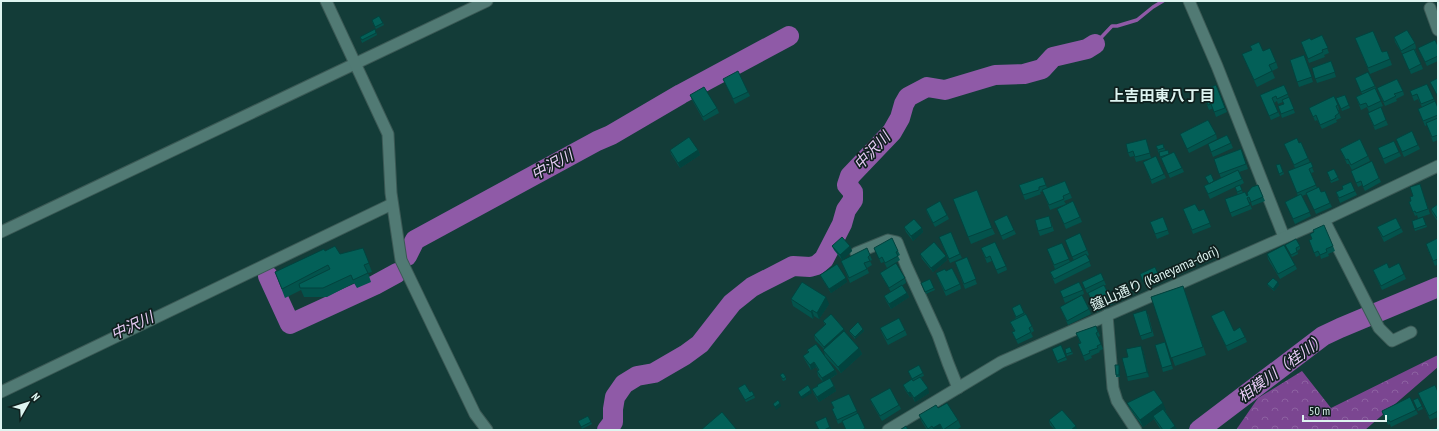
<svg xmlns="http://www.w3.org/2000/svg" width="1439" height="431" font-family="'PT Sans Narrow','Noto Sans JP',sans-serif">
<style>
.forest{fill:url(#forest-crowns)}
.lines{fill:none;stroke-linecap:round;stroke-linejoin:round}
.stream{stroke:#8f5aa7;stroke-width:3.5}
.river{stroke:#8f5aa7;stroke-width:20}
.minor-casing{stroke:#3b5955;stroke-width:13}
.tertiary-casing{stroke:#3b5955;stroke-width:13}
.minor{stroke:#517a74;stroke-width:11}
.tertiary{stroke:#517a74;stroke-width:11}
.wall{fill:#03534c}
.shaded-wall{fill:#02433e}
.building{fill:#036058;stroke:#02433e}
.labels{text-anchor:middle;stroke-width:3.5;stroke-linejoin:round;paint-order:stroke}
.street-label{font-size:14px;fill:#def4f0;stroke:#0f201e}
.neighbourhood-label{font-size:15px;font-weight:bold;fill:#def4f0;stroke:#0f201e}
.water-label{font-size:15px;font-style:italic;fill:#e7ccf5;stroke:#0f201e}
</style>
<defs>
<pattern id="forest-crowns" width="20" height="18" patternUnits="userSpaceOnUse"><rect width="20" height="18" fill="#7b4691"/><path d="M2 6a3 3 0 1 1 6 0M12 15a3 3 0 1 1 6 0" fill="none" stroke="#8d61a1"/></pattern>
</defs>
<rect width="100%" height="100%" fill="#133c38"/>
<!-- forest -->
<path class="forest" d="M1438 355V367L1365 430H1236L1258 398 1302 371 1331 408Z"/>
<g class="lines">
<!-- stream -->
<path class="stream" d="M1095 44 1112 26H1117L1137 20 1153 7 1163 1"/>
<!-- river -->
<path class="river" d="M407 256 415 240 597 141 611 135 681 94 789 36
M268 276 290 324 375 285 397 273
M607 430 613 422V409L615 397 624 384 637 376 654 373 685 355 700 344 732 303 752 287 793 266 810 267 817 265 824 259 842 224 846 210 853 200V192L847 185 850 176 892 132 900 118 904 104 908 97 927 87 945 90 995 75 1024 74 1042 69 1053 57 1087 49 1095 44
M1199 430 1323 336 1340 328 1438 287"/>
<defs>
<path id="minor" d="M1189 1 1217 66 1284 237
M1430 8 1438 30
M1324 220 1379 328 1392 341 1411 332
M1 232 487 1
M856 253 888 240 897 242 906 265 938 335 948 363 958 388
M1107 315 1113 388 1117 401 1136 430
M1 392 392 204"/>
<path id="tertiary" d="M326 1 388 134 391 193 401 260 475 414 487 430
M888 430 1001 362 1324 220 1438 166"/>
</defs>
<!-- minor casing -->
<use href="#minor" class="minor-casing"/>
<!-- tertiary casing -->
<use href="#tertiary" class="tertiary-casing"/>
<!-- minor -->
<use href="#minor" class="minor"/>
<!-- tertiary -->
<use href="#tertiary" class="tertiary"/>
</g>
<!-- wall -->
<path class="wall" d="M372 22 383 23 384 25 376 29Z
M375 29 377 35 362 43 360 37Z
M1322 35 1329 53 1324 55 1325 57 1309 63 1301 42 1311 40Z
M1394 37 1415 43 1416 48 1415 49 1423 69 1411 74 1403 55 1395 42Z
M1355 38 1382 52 1387 51 1392 65 1370 74Z
M1438 46V61L1427 66 1418 48Z
M1263 51 1276 62 1278 68 1272 71 1275 78 1257 87 1245 61 1242 54Z
M1304 55 1313 82 1299 87 1290 60Z
M1331 61 1336 77 1317 83 1312 68Z
M1355 78 1375 86 1377 91H1376L1383 106 1369 112 1367 107 1361 110 1356 97 1362 94Z
M723 79 748 92 750 96 735 104Z
M1216 85 1227 112 1216 117 1213 108 1209 110 1202 91Z
M1284 85 1295 113 1282 118 1278 106 1284 104 1283 102 1278 104 1277 101 1274 103 1280 116 1271 120 1260 95Z
M1377 88 1403 91 1404 95 1396 99 1397 101 1385 106Z
M1410 91 1434 99 1438 108V140L1433 142 1427 125 1425 126 1418 109 1422 107 1418 99 1414 101Z
M690 95 717 108 719 113 704 121 692 100Z
M1345 95 1350 108 1342 111 1336 98Z
M1338 105 1339 110H1338L1341 118 1336 120 1337 122 1322 129 1317 120 1315 121 1309 108Z
M1368 113 1386 120 1388 125 1375 130Z
M1180 134H1216L1217 139 1189 153Z
M1146 139 1151 158 1136 162 1134 156 1130 157 1128 153Z
M1396 139 1418 145 1420 149 1404 157Z
M1231 143 1233 148 1213 157 1208 144Z
M1163 144 1165 150 1169 154 1182 168 1184 172 1170 178 1161 159 1156 146Z
M1284 144 1308 158 1314 172 1311 173 1317 188 1330 203 1332 207 1316 214 1307 194 1302 196 1311 216 1295 224 1285 202 1298 196 1288 171 1295 168Z
M1378 148 1399 152 1401 156 1385 164Z
M1241 149 1248 169 1239 172 1244 183 1240 185 1243 193 1239 194 1247 196 1258 185 1265 201 1252 206 1251 202H1249L1252 209 1232 217 1225 199 1238 195 1235 187 1210 199 1204 186 1221 178 1214 159Z
M1340 149 1368 156 1370 161 1352 170 1349 164H1347Z
M670 150H698L700 155 680 168 671 154Z
M1143 162 1164 174 1166 178 1152 184Z
M1280 164 1284 174 1280 176 1276 165Z
M1334 169 1339 180 1331 183 1327 172Z
M1351 171 1379 178 1381 182 1365 191 1362 185 1358 187Z
M1043 177 1047 188 1065 181 1072 198 1064 201 1066 204 1050 210 1043 191 1040 192 1041 194 1025 200 1019 185Z
M1420 184 1430 214 1418 218 1417 215 1415 216 1409 202 1411 201 1413 196Z
M1355 191 1357 195 1340 203 1336 192Z
M953 199 992 228 995 234 971 244Z
M1438 204V222L1432 213 1431 209Z
M926 209 947 215 949 219 935 227 927 213Z
M1057 209 1080 217 1082 222 1066 229Z
M1183 209 1199 211 1204 209 1211 227 1193 234Z
M1049 216 1054 231 1040 236 1038 231Z
M1163 217 1169 234 1157 239 1150 222Z
M1423 217 1427 227 1415 231 1412 221Z
M994 221 1014 230 1016 234 1003 240Z
M904 227 922 228 923 232 913 241 906 232Z
M1377 227 1401 228 1403 232 1384 242Z
M1310 234 1333 246 1335 251 1328 254 1329 256 1321 259 1320 255 1316 257 1311 245 1312 239Z
M1438 238V264L1435 266 1427 248Z
M941 242 960 254 962 258 950 263Z
M1062 243 1070 262 1074 261 1067 244 1087 250 1089 255 1087 256 1091 266 1055 284 1050 272 1055 269 1047 249Z
M1285 245 1300 246V249L1297 251 1298 254 1292 257Z
M832 246H850L852 251 842 260 834 250Z
M363 248 372 272 368 273 371 282 357 288 354 283 327 297H304L301 290 285 298 275 272 325 251 340 254Z
M874 248 898 251 900 255 898 256 900 260 887 268 884 262 881 263Z
M981 248 1006 266 1007 270 998 274 992 261 987 263Z
M920 254 946 256 947 260 933 272 922 259Z
M1267 254 1295 265 1297 269 1280 279 1268 259Z
M870 255 872 260 870 261 872 265 867 268 869 273 850 283 841 261Z
M967 257 977 284 965 289 955 262Z
M1155 267 1160 280 1145 286 1140 274Z
M1389 268 1404 274 1406 279 1382 290 1373 270Z
M946 271 960 284 961 289 946 296 936 273Z
M880 273 905 278 906 283 891 292 882 277Z
M1101 273 1106 285H1104L1113 304 1097 312 1088 293 1092 291 1087 293 1082 282Z
M820 275 847 282 831 293 822 279Z
M921 283 934 288 935 290 926 294Z
M1267 284 1279 285 1274 291 1268 286Z
M1183 286 1206 355 1175 366 1151 297Z
M1083 290 1084 294 1065 303 1060 291Z
M907 293 909 297 891 309 886 301 884 296Z
M791 299 829 304 819 319 814 316 813 319 793 306Z
M1020 304 1025 314 1032 326 1034 331 1031 333 1033 337 1018 344 1012 332 1014 331 1010 322 1016 318 1012 308Z
M1060 307 1089 309 1091 314 1068 325Z
M1133 314H1148L1154 336 1142 340Z
M1211 316 1245 337 1247 342 1228 351Z
M823 321 844 329 845 332 859 348 862 354 841 373 827 358 835 370 837 374 830 379 834 386 836 391 819 402 814 394 812 389 823 382 818 376 817 371 818 370 816 367 811 370 805 360 803 356 808 353 807 350 825 355 823 350 824 349 815 340 814 335 825 325Z
M1096 326 1100 336 1098 337 1103 349 1099 351 1100 352 1091 356 1092 358 1085 361 1078 344 1080 343 1076 333Z
M880 328 905 330 907 335 888 345 882 333Z
M863 329 864 331 855 339 850 333 849 331Z
M1165 342 1173 369 1163 372 1155 345Z
M1061 345 1067 360 1058 363 1052 349Z
M1070 347 1073 354 1067 356 1065 349Z
M1143 350 1149 377 1128 381 1127 377 1128 357Z
M1120 367V377H1116V375Z
M908 371 923 373 924 376 921 377 929 393 915 402 912 396 910 397 905 390 903 385 912 380Z
M780 375 786 377V380L783 381Z
M738 388 754 395 755 398 746 402Z
M1438 392V417L1430 420 1418 393Z
M849 394 857 413 866 430H846L842 422 838 424 832 409 834 408 831 402Z
M1418 398 1423 409 1418 411 1413 400Z
M870 399 899 405 901 409 882 421 872 404Z
M1127 403 1166 410 1165 411 1177 430H1161L1154 419 1143 427 1130 409Z
M938 408 958 420 961 427 956 430H927L922 422 919 415Z
M1416 410 1418 414 1391 427 1390 424 1388 425 1382 411Z
M1049 420 1077 430H1055L1050 425Z
M578 421 591 422 592 424 582 429Z"/>
<!-- shaded-wall -->
<path class="shaded-wall" d="M698 150 700 155 680 168 678 163Z
M922 228 923 232 913 241 911 236Z
M850 246 852 251 842 260 840 255Z
M946 256 947 260 933 272 931 268Z
M846 278 847 282 831 293 829 289Z
M1278 282 1279 285 1274 291 1273 289Z
M907 293 909 297 891 309 889 304Z
M826 297 829 304 819 319 817 313Z
M812 310 814 316 813 319 811 312Z
M844 329 846 333 825 351 824 347Z
M863 329 864 331 855 339V337Z
M1141 346 1143 350 1149 377 1147 372Z
M859 348 862 354 841 373 838 367Z
M814 362 816 367 811 370 810 365Z
M1119 365 1120 367V377L1119 375Z
M835 370 837 374 823 383 822 378Z
M834 386 836 391 819 402 817 397Z
M928 388 929 393 915 402 914 398Z
M811 390 812 393 802 399 801 397Z
M910 392 912 396 910 397 908 393Z
M780 403 781 406 776 410 775 407Z
M1163 403 1166 410 1155 418 1153 416 1154 419 1143 427 1140 420Z
M940 424 942 430H934L933 428Z
M1076 426 1077 430H1071Z
M1175 426 1177 430H1169Z"/>
<!-- building -->
<path class="building" d="M379 16 383 23 375 27 372 20Z
M375 29 376 33 362 40 360 37Z
M1407 30 1415 43 1401 51 1394 37Z
M1373 31 1382 52 1387 51 1390 59 1368 68 1355 38Z
M1322 35 1328 48 1322 50 1323 52 1308 59 1301 42 1310 38 1311 40Z
M1435 40 1438 46V56L1425 62 1418 48Z
M1259 42 1263 51 1270 48 1276 62 1269 65 1272 71 1254 80 1242 54 1252 50 1250 46Z
M1414 49 1421 64 1409 70 1402 54Z
M1304 55 1312 77 1297 82 1290 60Z
M1331 61 1335 72 1315 79 1312 68Z
M738 71 748 92 733 99 723 79Z
M1368 72 1375 86 1361 92 1355 78Z
M1438 78V97L1430 82Z
M1397 79 1403 91 1394 94 1396 96 1384 102 1377 88Z
M1427 84 1434 99 1421 104 1417 94 1412 96 1410 91Z
M1216 85 1225 108 1214 112 1211 104 1208 105 1202 91Z
M1284 85 1288 94 1277 99 1276 96 1272 98 1278 112 1269 116 1260 95Z
M704 87 717 108 703 117 690 95Z
M1375 88 1381 101 1368 107 1366 103 1360 105 1356 97Z
M1345 95 1349 105 1341 109 1336 98Z
M1334 96 1338 105 1336 106 1339 113 1335 116 1336 118 1320 125 1316 115 1313 117 1309 108Z
M1289 97 1294 109 1281 114 1278 106 1284 104 1282 100Z
M1435 101 1438 108V115L1423 121 1418 109Z
M1381 107 1386 120 1374 126 1368 113Z
M1438 118V135L1432 137 1426 123Z
M1208 120 1216 134 1187 149 1180 134Z
M1412 131 1418 145 1402 152 1396 139Z
M1227 135 1231 143 1211 152 1208 144Z
M689 137 698 150 678 163 670 150Z
M1297 138 1299 143 1301 142 1308 158 1294 165 1284 144Z
M1146 139 1150 153 1135 157 1133 151 1128 153 1126 144Z
M1360 139 1368 156 1351 165 1348 159 1346 160 1340 149Z
M1394 141 1399 152 1383 159 1378 148Z
M1163 144 1164 148 1158 150 1156 146Z
M1241 149 1246 164 1219 174 1214 159Z
M1168 150 1169 154 1160 157 1159 152Z
M1174 152 1182 168 1168 174 1161 158Z
M1156 156 1164 174 1151 180 1143 162Z
M1372 161 1379 178 1363 187 1361 181 1356 183 1351 171Z
M1311 162 1313 167 1309 169 1316 185 1297 193 1288 171Z
M1280 164 1283 172 1279 174 1276 165Z
M1334 169 1338 177 1331 181 1327 172Z
M1238 170 1242 179 1208 194 1204 186Z
M1211 174 1214 181 1209 184 1205 177Z
M1043 177 1046 185 1039 187V190L1023 195 1019 185Z
M1065 181 1070 193 1063 196 1064 199 1049 205 1042 190Z
M1351 182 1355 191 1339 198 1336 192 1343 189 1342 186Z
M1420 184 1428 209 1416 213 1415 211 1413 212 1409 202 1411 201 1410 197 1413 196 1410 187Z
M1240 185 1242 190 1237 192 1235 187Z
M1258 185 1263 197 1251 202 1249 197 1247 198 1250 205 1230 213 1225 199 1245 192 1247 196 1248 195 1247 193 1252 187Z
M1319 187 1321 192 1325 191 1330 203 1314 210 1306 193Z
M977 190 992 228 968 237 953 199Z
M1301 194 1310 212 1293 219 1285 202Z
M940 201 947 215 933 223 926 209Z
M1073 201 1080 217 1064 224 1057 209Z
M1195 204 1199 211 1204 209 1210 223 1192 230 1183 209Z
M1438 204V217L1437 218 1431 209Z
M1007 215 1014 230 1001 236 994 221Z
M1049 216 1052 227 1038 231 1035 220Z
M1163 217 1168 230 1155 234 1150 222Z
M1423 217 1426 225 1414 229 1412 221Z
M1396 218 1401 228 1383 237 1377 227Z
M914 219 922 228 911 236 904 227Z
M1324 225 1333 246 1326 249 1327 252 1320 255 1318 251 1314 253 1309 240 1312 239 1310 234 1314 232 1313 230Z
M951 232 960 254 949 259 939 237Z
M1080 233 1087 250 1072 257 1065 240Z
M842 237 850 246 840 255 832 246Z
M892 238 898 251 896 252 898 256 885 263 882 257 879 259 874 248Z
M1438 238V259L1433 261 1426 244Z
M1296 239 1300 246 1296 248 1297 252 1291 255 1285 245Z
M934 242 946 256 931 268 920 254Z
M995 242 1006 266 996 270 990 256 986 258 981 248Z
M1062 243 1069 259 1054 265 1047 249Z
M1284 245 1295 265 1278 274 1267 254Z
M335 246 340 254 363 248 369 263 364 265 368 273 353 280 351 275 323 288H300L299 284 330 269 328 265 282 289 275 272 324 249 325 251Z
M867 248 870 255 868 257 870 261 864 263 867 269 849 278 841 261Z
M1086 254 1090 261 1054 279 1050 272Z
M967 257 976 279 964 284 955 262Z
M896 263 905 278 889 288 880 273Z
M1387 263 1389 268 1399 263 1404 274 1381 286 1373 270Z
M837 264 846 278 829 289 820 275Z
M1155 267 1159 276 1143 282 1140 274Z
M952 268 960 284 945 291 936 273 945 269 946 271Z
M1101 273 1104 280 1085 289 1082 282Z
M1273 278 1278 282 1273 289 1267 284Z
M930 279 934 288 925 292 921 283Z
M802 282 826 297 817 313 812 310 811 312 791 299Z
M1079 282 1083 290 1063 298 1060 291Z
M902 285 907 293 889 304 884 296Z
M1104 285 1111 299 1095 308 1088 293Z
M1183 286 1203 347 1171 358 1151 297Z
M1082 295 1089 309 1067 321 1060 307Z
M1020 304 1024 313 1016 317 1012 308Z
M1146 310 1152 332 1140 336 1133 314Z
M1224 310 1234 331 1240 327 1245 337 1226 346 1211 316Z
M831 314 844 329 824 347 814 335 826 324 823 321Z
M1026 314 1032 326 1029 328 1031 332 1016 340 1012 332 1015 331 1010 322Z
M899 318 905 330 887 340 880 328Z
M858 322 863 329 855 337 849 331Z
M1096 326 1098 332 1096 333 1101 344 1097 346 1098 348 1089 351 1090 353 1083 356 1078 344 1081 343 1076 333Z
M844 331 859 348 838 367 823 350Z
M1165 342 1172 365 1162 368 1155 345Z
M816 344 835 370 822 378 817 371 819 370 814 362 810 365 803 356 809 352 807 350Z
M1061 345 1066 357 1057 361 1052 349Z
M1141 346 1147 372 1127 377 1122 358 1128 357 1126 349Z
M1070 347 1072 352 1066 354 1065 349Z
M919 365 923 373 912 379 908 371Z
M1115 365H1119V375H1116Z
M783 373 786 377 783 379 780 375Z
M920 377 928 388 914 398 910 392 908 393 903 385 912 379 913 381Z
M830 378 834 386 817 397 812 389 818 386 817 385Z
M745 384 750 392 752 391 754 395 745 400 738 388Z
M808 385 811 390 801 397 798 392Z
M1435 385 1438 392V411L1429 416 1418 393Z
M890 388 899 405 880 416 870 399Z
M1154 390 1163 403 1140 420 1127 403Z
M849 394 857 411 837 420 832 409 834 408 831 402Z
M1410 397 1416 410 1390 422 1389 420 1386 421 1382 411Z
M1418 398 1422 406 1417 409 1413 400Z
M778 400 780 403 775 407 773 404Z
M947 403 958 420 943 430 940 424 933 428 932 426 928 429 919 415 936 405 938 408Z
M1163 409 1175 426 1169 430H1163L1153 416Z
M1062 410 1076 426 1071 430H1056L1049 420Z
M722 412 737 430H701Z
M858 413 865 428 862 430H846L842 421Z
M588 416 591 422 581 427 578 421Z
M826 417 830 428 824 430H819L815 422Z
M906 426 908 430H900Z
M830 427 831 430H824Z
M1438 427V430H1432Z"/>
<g class="labels">
<!-- street labels -->
<g class="street-label">
<text transform="translate(1154 278) rotate(-24)" y="5">鐘山通り (Kaneyama-dori)</text>
</g>
<!-- neighbourhood labels -->
<g class="neighbourhood-label">
<text x="1162" y="101">上吉田東八丁目</text>
</g>
<!-- water labels -->
<g class="water-label">
<text transform="translate(872 151) rotate(-47)" y="5">中沢川</text>
<text transform="translate(552 165) rotate(-29)" y="5">中沢川</text>
<text transform="translate(132 326) rotate(-25)" y="5">中沢川</text>
<text transform="translate(1282 368) rotate(-36)" y="5">相模川（桂川）</text>
</g>
</g>
<!-- border -->
<rect width="1439" height="431" fill="none" stroke="#def4f0" stroke-width="4"/>
<!-- north arrow -->
<g transform="translate(28 403) rotate(51)" stroke="#0f201e" stroke-width="3" paint-order="stroke">
<path d="M0-3L7 15L0 10L-7 15Z" fill="#def4f0"/>
<text y="-6" font-size="11" font-weight="bold" text-anchor="middle" fill="#def4f0">N</text>
</g>
<!-- scale -->
<path d="M1303 415v6h83v-6" fill="none" stroke="#def4f0" stroke-width="2"/>
<text x="1309" y="415" font-size="12" fill="#def4f0" stroke="#0f201e" stroke-width="3" paint-order="stroke">50 m</text>
</svg>
